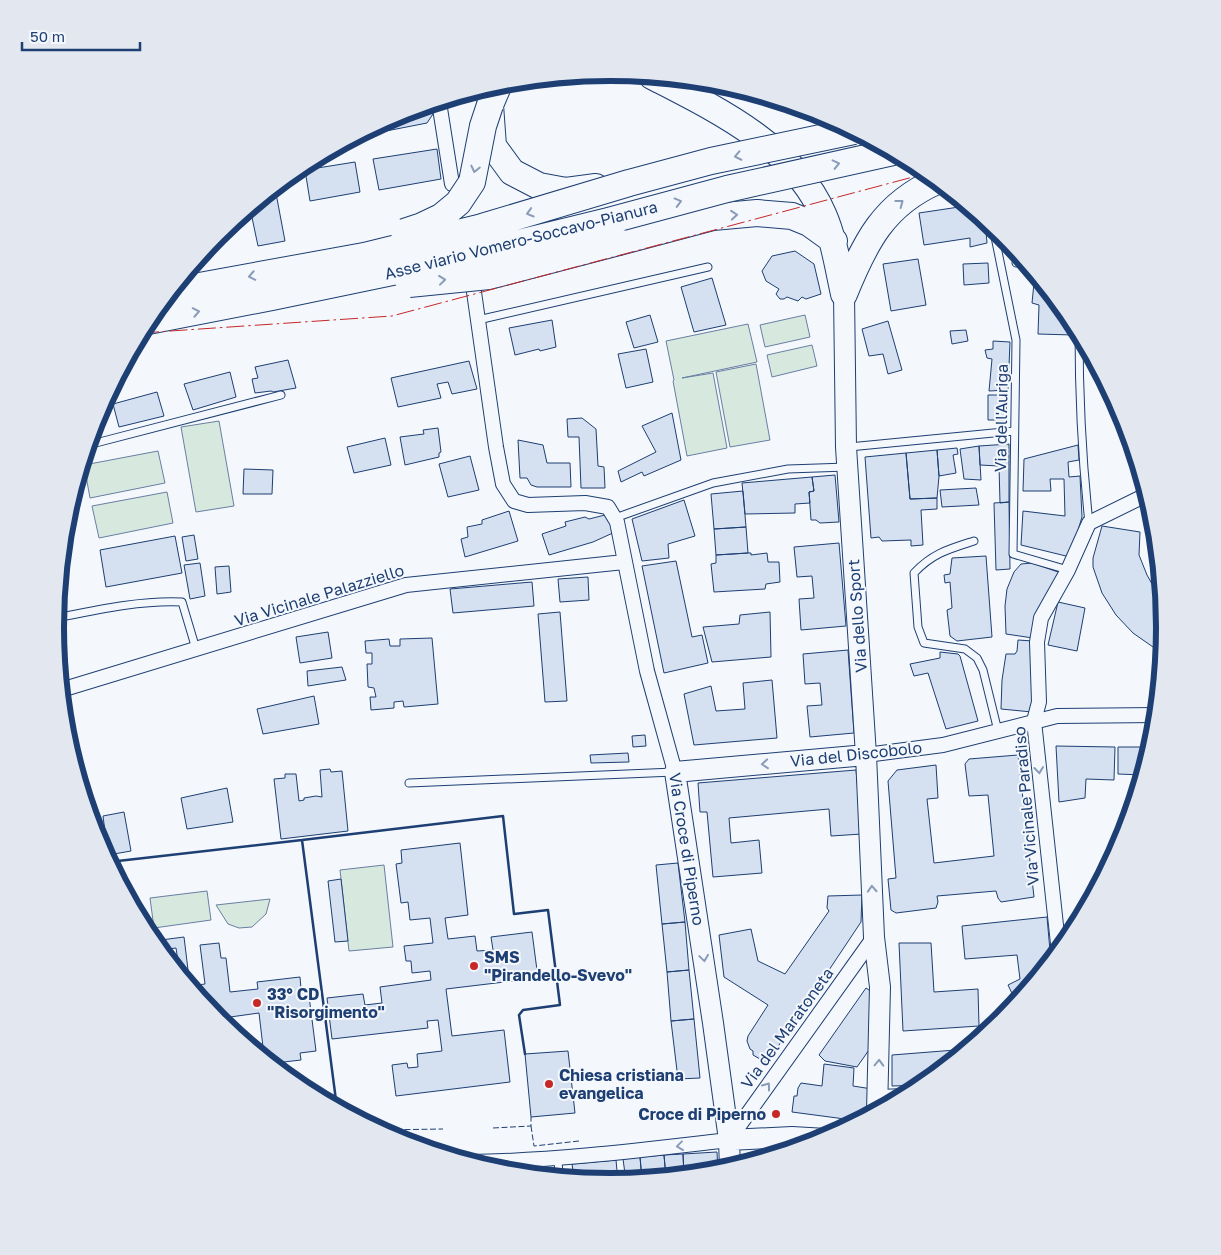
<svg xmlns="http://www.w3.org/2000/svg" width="1221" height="1255" font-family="'Golos Text',sans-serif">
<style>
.green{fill:#d7e8df;stroke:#687fa3}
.building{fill:#d5e0f0;stroke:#1d3f73}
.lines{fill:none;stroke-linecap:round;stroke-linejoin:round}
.lane-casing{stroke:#1d3f73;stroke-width:9}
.street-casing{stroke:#1d3f73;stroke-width:16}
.secondary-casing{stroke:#1d3f73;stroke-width:22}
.highway-casing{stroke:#1d3f73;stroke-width:28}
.lane{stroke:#f4f7fb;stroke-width:7}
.street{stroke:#f4f7fb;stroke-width:14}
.secondary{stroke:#f4f7fb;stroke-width:20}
.highway{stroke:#f4f7fb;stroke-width:26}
.highway-bridge-casing{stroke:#1d3f73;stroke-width:28;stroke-linecap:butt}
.highway-bridge{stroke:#f4f7fb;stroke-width:26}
.fence{stroke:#1d3f73;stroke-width:1;stroke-dasharray:6 2.5;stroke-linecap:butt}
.wall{stroke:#1d3f73;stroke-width:2.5}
.power{stroke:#c62828;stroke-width:1;stroke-dasharray:18 4 2.5 4;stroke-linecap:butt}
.oneway{stroke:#889bb7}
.poi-dot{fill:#c62828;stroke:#f4f7fb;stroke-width:2}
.labels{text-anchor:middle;stroke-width:4;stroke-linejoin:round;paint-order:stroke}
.street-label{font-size:16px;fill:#1d3f73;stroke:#f4f7fb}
.poi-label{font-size:16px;font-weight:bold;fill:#1d3f73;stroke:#f4f7fb;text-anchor:start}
.rim{fill:none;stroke:#1d3f73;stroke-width:6}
</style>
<rect width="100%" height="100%" fill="#f4f7fb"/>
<!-- green -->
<path class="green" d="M805 315 810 337 765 347 760 325Z
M748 324 757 362 682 378 713 373 727 448 687 456 673 381 674 380 666 341Z
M812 345 817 366 772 377 767 355Z
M756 364 770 440 730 447 716 372Z
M219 421 234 506 196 512 181 427Z
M158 451 165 483 90 498 84 465Z
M167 492 173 523 99 538 92 506Z
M384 865 393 947 349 951 340 870Z
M207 891 211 920 154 928 150 898Z
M270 899 266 914 252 927 239 928 228 924 216 905Z"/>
<!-- building -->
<path class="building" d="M431 104 433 114 427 123 381 132V129L377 131 376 126 398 114Z
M437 149 441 179 379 190 373 159Z
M355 162 360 192 310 201 305 170Z
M275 188 285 241 258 246 250 208Z
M962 201 985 220 987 243 970 247V238L924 245 919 213 959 207 960 202Z
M795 251 814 264 821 294 806 299 802 297 798 301 787 297 784 299H780L776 294 779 289 766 281 762 271 772 256Z
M918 259 926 305 891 311 883 264Z
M988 263 989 283 964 285 963 264Z
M1035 273 1073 319 1075 324 1073 335 1038 334 1039 305 1032 303Z
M712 278 726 325 694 332 681 287Z
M650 315 658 342 634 348 626 322Z
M552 320 556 347 540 351 539 349 515 355 509 328Z
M888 321 902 370 888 374 883 354 869 356 862 329Z
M966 330 968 341 952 344 950 331Z
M993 341 1010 342 1008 390 989 391 992 359 987 358 985 350 993 349Z
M646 349 653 382 626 388 618 354Z
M288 360 296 388 273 392 271 391 255 393 252 379 258 378 255 367Z
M469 361 477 389 452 394 448 382 437 384 441 398 398 407 391 378Z
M230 372 236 397 193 410 184 384Z
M157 392 164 416 119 427 113 404Z
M988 395H1007L1006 420H988Z
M672 413 681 460 644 476 642 472 621 482 618 471 656 452 642 426Z
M582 418 596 429 598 466 604 467 605 488H581L579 437H568L567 419Z
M438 428 441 452 439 453V457L405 465 400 437 424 434 423 430Z
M385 438 391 465 354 473 347 447Z
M518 440 543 445 547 463H570L571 487H537L531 485 527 478H520Z
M1009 444V502L1000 503 999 466 980 465 979 446Z
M1078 445 1079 460 1068 462 1069 477 1080 476 1082 517 1070 557 1021 545 1023 511 1065 516 1064 479H1050L1051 491H1023L1024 459Z
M979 446 981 480 964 479 960 449Z
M957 448 958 454 953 455 956 473 939 476 937 450Z
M937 450 939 476 937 498 910 499 906 453Z
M906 453 910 499 937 498V509L921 510 923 545 911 546V540L882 541 879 537 871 538 865 457Z
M470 456 479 490 448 497 439 464Z
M244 469 273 470 272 494H243Z
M835 475 839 522 820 523 816 520H811L809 492 814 491 812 477Z
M812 477 814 491 809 492 810 503 795 504V513L745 514 742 483Z
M976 488 979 505 942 507 940 490Z
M743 491 746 527 714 529 711 494Z
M684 500 695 536 668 544 669 558 642 561 632 519Z
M1009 502 1010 569 996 570 994 503Z
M509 511 518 541 465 557 461 539 468 537 467 527 482 524V520Z
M609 514 615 532 593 542 549 555 542 534 566 526 565 522 585 517 589 519Z
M1102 526 1140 532 1139 555 1147 575 1156 591 1163 596 1166 628 1164 651 1153 647 1133 633 1116 615 1102 593 1093 567V558Z
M746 527 748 553 716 555 714 529Z
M194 535 198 559 186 561 182 537Z
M175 536 182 573 106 587 100 550Z
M839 543 846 626 801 630 799 599 814 598 812 576 797 577 794 547Z
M748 553H751V555L767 553 768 562H779L780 582 766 584 765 589 714 592 711 564 716 563V555Z
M986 556 992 637 957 641 950 636 947 610 952 608 950 582 945 583 944 575 950 574 952 558Z
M676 561 692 637 702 635 708 663 664 673 642 566Z
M200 563 205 596 190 599 184 565Z
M1032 563 1061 573 1033 638 1006 634 1005 606 1007 589 1014 572 1021 564Z
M229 566 231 592 217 594 215 567Z
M588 577 589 600 560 602 558 579Z
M532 582 534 606 453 613 450 589Z
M1058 602 1085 608 1077 651 1048 645Z
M560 612 567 701 545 702 538 614Z
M770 612 771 657 712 662 703 627 739 624 740 615Z
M328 632 332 658 300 663 296 637Z
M432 638 438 704 404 707 403 701 394 702V708L371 710 370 697H376L374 688 368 687 367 664H372V653H366L365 641 389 639 390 646H400V639Z
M1018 640 1033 641 1034 706 1032 712 1001 709 1002 680 1006 654H1015L1017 651Z
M848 650 854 733 810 737 807 706 822 705 820 683 805 684 803 654Z
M940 652 958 654 960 656 978 721 946 729 928 673 914 676 910 664 940 658Z
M342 667 346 680 308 686 307 671Z
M772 680 777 738 694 745 684 694 711 686 716 711 745 709 743 683Z
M314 696 319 724 263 734 257 709Z
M645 735 646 746 633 747 632 736Z
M1056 746 1115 747 1114 780 1086 779 1085 798 1059 802Z
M1118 747H1152L1143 775 1118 774Z
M628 753 629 762 591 763 590 755Z
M1018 755 1034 897 1001 902 998 898 996 891 937 896 938 902 936 908 896 913 891 910 888 879 896 878 888 781 897 770 936 765 938 798 927 799 934 863 994 856 988 795 969 796 965 764 969 759Z
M330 769 331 772 342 771 348 831 281 839 274 779 285 778V774H296L299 801 304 800V798L316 796 322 797 320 770Z
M856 770 862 834 831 836 829 809 729 818 731 843 759 840 762 873 713 877 707 812H700L698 783Z
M227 788 233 822 187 829 181 798Z
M124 812 131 851 108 855 103 816Z
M460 843 468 915 445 918 448 939 475 936 477 951 493 950 491 937 532 932 538 978 446 989 452 1036 504 1030 510 1082 396 1096 392 1065 407 1063 408 1068 418 1067 417 1054 442 1051 438 1020 427 1021 428 1028 332 1039 327 998 363 994 365 1005 382 1003 380 987 431 980 430 971 412 973 411 961H406L404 946 433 943 430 918 410 920 408 902 401 903 396 864 402 863 401 850Z
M678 863 685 922 662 924 656 865Z
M341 879 348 941 335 942 328 881Z
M862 895 861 922 767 1063 753 1055V1051L750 1049 747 1041 748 1036 768 1005 724 977 719 935 751 929 758 961 785 974 829 911 827 908 828 896Z
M1047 917 1051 962 1017 1004 1008 985 1020 979 1017 955 965 959 962 926Z
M685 922 689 970 667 972 662 924Z
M184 937 190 986 205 984 200 945 219 943 221 958H226L230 992 258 989 257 982 300 977 301 989 308 988 316 1051 300 1053 301 1060 275 1063 274 1054 261 1056 252 1049 263 1047 259 1013 216 1019 180 974 176 948 160 950 153 941Z
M899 943H931L934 992 978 989 979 1026 903 1031Z
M689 970 694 1019 671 1021 667 972Z
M866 988 875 994 876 1040 857 1067 825 1061 819 1055Z
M694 1019 700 1078 678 1079 671 1021Z
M968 1049 925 1085 892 1086V1055Z
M568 1051 575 1113 531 1117 525 1054Z
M824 1064 854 1068 853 1086 872 1089 870 1116 860 1121 792 1112 794 1096H797L798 1088 801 1083 822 1086Z
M767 1148H788V1151L767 1158Z
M717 1152 718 1172 684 1176 683 1154Z
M683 1154 684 1176 666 1178 664 1155Z
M664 1155 666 1178 642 1180 640 1157Z
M640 1157 642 1180 626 1181 623 1159Z
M616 1160 618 1182 574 1179 572 1164Z"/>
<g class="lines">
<defs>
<path id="lane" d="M993 227 1016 340 1013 554 1068 570
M1016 263 1025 261
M478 320 708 267
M1079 331C1079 396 1082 459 1089 523
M88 445 281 395
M849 447 1014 431
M615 518 713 483 788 469 847 467
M974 541C949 549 933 553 914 573L918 627 924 643 965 649 977 658 983 670 998 731
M56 618C96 610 141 600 182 602L196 649
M409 783 674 772
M558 1158 559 1178"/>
<path id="street" d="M439 102 452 184
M473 285 496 447 503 484 514 501 528 505 585 503 608 507 617 522 647 671 675 772
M61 690 406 585 624 562
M866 755 943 745 1057 716 1157 715
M1059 953 1034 721 1039 702 1037 642 1041 618 1068 570 1089 523 1148 494
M878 1097 907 1096
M469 1162C556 1161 642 1150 729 1140L874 937"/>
<path id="secondary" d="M844 294 846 447 866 755 874 937 880 987 877 1112
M729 1140 792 1137 826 1139
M730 1169 729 1140 713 1023 675 772 866 755"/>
<path id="highway" d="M652 76C714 108 794 146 823 214 834 239 838 267 844 294
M499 84 490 105 493 146 512 172 539 186 566 191 596 187
M619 242 713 217 757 213 792 216 809 223 834 241
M844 294C865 242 884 204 937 181"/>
</defs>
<!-- lane casing -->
<use href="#lane" class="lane-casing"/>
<!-- street casing -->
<use href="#street" class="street-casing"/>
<!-- secondary casing -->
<use href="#secondary" class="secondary-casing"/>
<!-- highway casing -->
<use href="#highway" class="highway-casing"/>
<!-- lane -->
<use href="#lane" class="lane"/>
<!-- street -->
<use href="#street" class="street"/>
<!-- secondary -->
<use href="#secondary" class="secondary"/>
<!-- highway -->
<use href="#highway" class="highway"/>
<defs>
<path id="highway-bridge" d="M404 232 422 226 441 217 458 203 472 182 483 126 490 105
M409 284 489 276 619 242
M172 291 364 256 482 227 629 183 711 161 854 131
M148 321 272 297 450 260 608 221 727 189 893 152"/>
</defs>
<!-- highway-bridge casing -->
<use href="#highway-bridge" class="highway-bridge-casing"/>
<!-- highway-bridge -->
<use href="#highway-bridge" class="highway-bridge"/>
<!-- fence -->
<path class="fence" d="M531 1126 534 1146 579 1141
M493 1128 531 1126V1117
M379 1130 443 1129"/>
<!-- wall -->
<path class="wall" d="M109 862 302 840
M337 1108 302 840 503 816 514 914 548 910 560 1005 523 1010 519 1015 525 1054"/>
<!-- power -->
<path class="power" d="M141 333 392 316 928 173"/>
</g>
<!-- one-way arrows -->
<defs><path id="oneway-chevron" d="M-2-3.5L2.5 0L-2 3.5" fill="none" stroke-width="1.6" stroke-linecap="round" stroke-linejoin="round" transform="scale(1.25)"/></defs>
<g class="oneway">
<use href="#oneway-chevron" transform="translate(738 156) rotate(168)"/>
<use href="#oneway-chevron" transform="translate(836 164) rotate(-13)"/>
<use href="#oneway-chevron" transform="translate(475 169) rotate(103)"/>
<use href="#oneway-chevron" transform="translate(678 202) rotate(-15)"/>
<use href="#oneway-chevron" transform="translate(900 203) rotate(-37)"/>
<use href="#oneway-chevron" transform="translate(530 213) rotate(163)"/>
<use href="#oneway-chevron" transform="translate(734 215) rotate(-5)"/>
<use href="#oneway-chevron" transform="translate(252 276) rotate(169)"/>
<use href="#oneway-chevron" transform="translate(442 280) rotate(-6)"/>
<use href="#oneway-chevron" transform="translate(196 312) rotate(-11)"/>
<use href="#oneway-chevron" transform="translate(765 764) rotate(175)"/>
<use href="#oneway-chevron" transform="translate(1039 770) rotate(84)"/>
<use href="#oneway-chevron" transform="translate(872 889) rotate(-93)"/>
<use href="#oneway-chevron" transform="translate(704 958) rotate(82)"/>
<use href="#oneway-chevron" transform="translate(879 1063) rotate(-88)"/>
<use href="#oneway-chevron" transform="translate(767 1086) rotate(-54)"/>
<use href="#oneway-chevron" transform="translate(680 1146) rotate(173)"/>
</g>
<!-- markers -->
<g class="poi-dot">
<circle cx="474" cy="966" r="5"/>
<circle cx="257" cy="1003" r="5"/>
<circle cx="549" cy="1084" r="5"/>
<circle cx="776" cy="1114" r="5"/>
</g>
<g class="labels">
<!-- street labels -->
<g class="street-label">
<text transform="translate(521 240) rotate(-14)" y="6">Asse viario Vomero-Soccavo-Pianura</text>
<text transform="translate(1001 418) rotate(-89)" y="6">Via dell'Auriga</text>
<text transform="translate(319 595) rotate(-17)" y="6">Via Vicinale Palazziello</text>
<text transform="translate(857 616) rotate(-94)" y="6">Via dello Sport</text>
<text transform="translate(856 754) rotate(-6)" y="6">Via del Discobolo</text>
<text transform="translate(1026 806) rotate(-95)" y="6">Via Vicinale Paradiso</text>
<text transform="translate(687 849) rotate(81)" y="6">Via Croce di Piperno</text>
<text transform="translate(787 1028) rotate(-54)" y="6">Via del Maratoneta</text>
</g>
<!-- poi labels -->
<g class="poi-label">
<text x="484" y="963">SMS<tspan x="484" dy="18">"Pirandello-Svevo"</tspan></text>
<text x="267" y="1000">33° CD<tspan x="267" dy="18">"Risorgimento"</tspan></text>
<text x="559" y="1081">Chiesa cristiana<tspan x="559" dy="18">evangelica</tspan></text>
<text x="766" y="1120" text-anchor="end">Croce di Piperno</text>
</g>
</g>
<!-- crop -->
<path d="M0 0H1221V1255H0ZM64 627a546 546 0 1 1 1092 0a546 546 0 1 1-1092 0Z" fill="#e3e8f0" fill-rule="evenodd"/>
<path class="rim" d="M64 627a546 546 0 1 1 1092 0a546 546 0 1 1-1092 0Z"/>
<!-- scale -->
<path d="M22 42v8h118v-8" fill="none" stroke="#1d3f73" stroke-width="2.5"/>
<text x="30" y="42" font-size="15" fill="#1d3f73" stroke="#f4f7fb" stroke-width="4" paint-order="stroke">50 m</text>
</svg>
